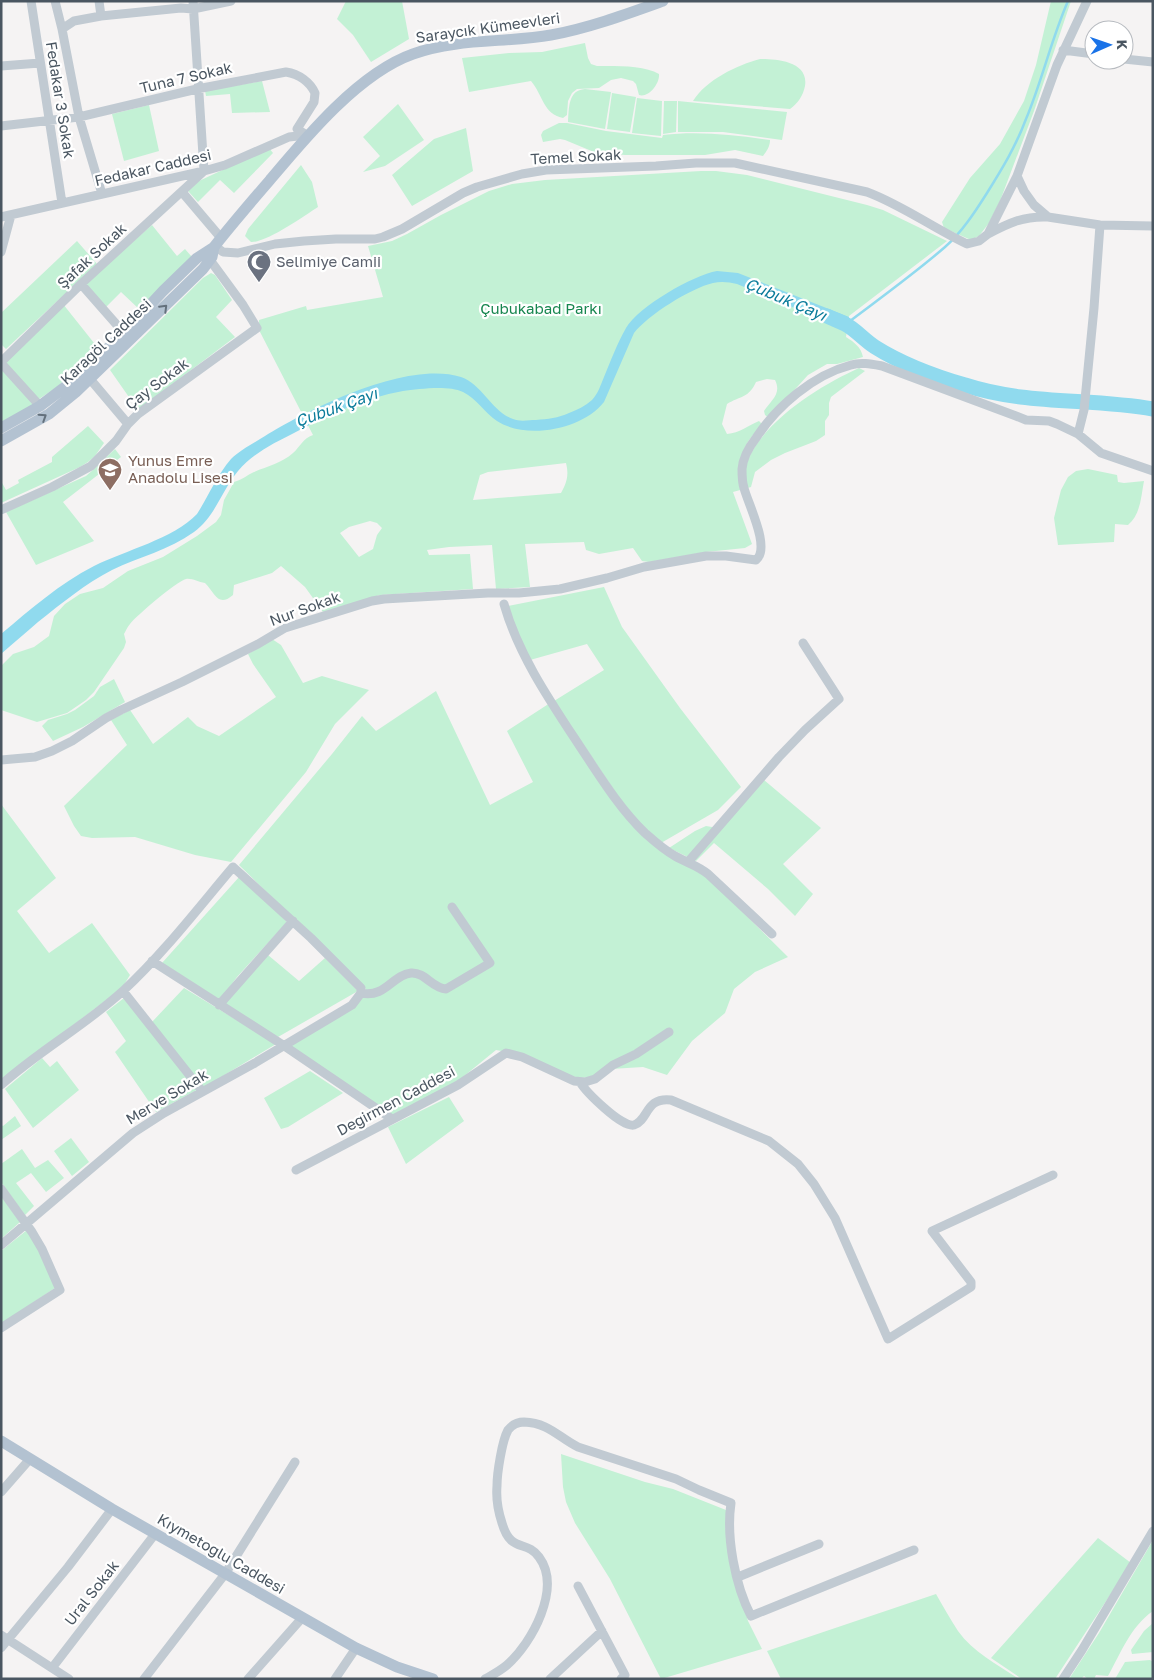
<svg xmlns="http://www.w3.org/2000/svg" width="1154" height="1680" font-family="'Golos Text',sans-serif">
<style>
.green{fill:#c3f1d5;fill-rule:evenodd}
.water{fill:#90daee}
.lines{fill:none;stroke-linecap:round;stroke-linejoin:round}
.stream{stroke:#90daee;stroke-width:2.5}
.river{stroke:#90daee;stroke-width:15}
.minor{stroke:#c1cad2;stroke-width:9}
.major{stroke:#b3c2d1;stroke-width:11}
.oneway{stroke:#64717d}
.labels{text-anchor:middle;stroke-width:4.5;stroke-linejoin:round;paint-order:stroke}
.street-label{font-size:15px;fill:#4a5661;stroke:#fff}
.worship-label{font-size:15px;fill:#5b616d;stroke:#fff;text-anchor:start}
.park-label{font-size:15px;fill:#17864f;stroke:#fff}
.education-label{font-size:15px;fill:#785e54;stroke:#fff;text-anchor:start}
.water-label{font-size:16px;font-style:italic;fill:#0c7c9b;stroke:#fff}
</style>
<rect width="100%" height="100%" fill="#f5f3f3"/>
<!-- green -->
<path class="green" d="M346 1H402L409 39 371 62 353 35 337 19Z
M1051 1H1071L1034 111 1000 201 989 223 979 236 971 240 944 228 942 222 970 178 1000 144 1024 101 1036 65Z
M585 43 588 58 591 64 597 66C615 66 644 65 659 74 660 83 649 98 639 95L636 84 633 81 621 78 611 80 599 88 577 89 572 93 568 101 567 115 563 118C543 114 543 95 531 81L469 92 462 58 509 53 542 52Z
M760 59C776 59 809 61 805 86 803 96 798 103 790 109L693 101C706 80 737 65 760 59Z
M262 81 270 112 232 113 230 94 206 96 205 91Z
M585 89 611 92 605 129 568 122C569 108 568 90 585 89Z
M612 93 636 97 630 132 607 129Z
M637 98 662 101 661 136 632 133Z
M664 101H677L676 132 663 134Z
M678 101 787 112 782 140 723 132H678Z
M398 104 424 140 385 166 363 172 380 156 363 137Z
M149 105 159 151 124 161 112 114Z
M559 123H567L606 131 662 138 663 135C699 131 734 135 770 140 770 146 767 151 763 156L735 150 705 155H625L594 152 565 140 560 139 543 142 541 135 543 131Z
M466 128 473 171 412 206 392 175 434 139Z
M269 148 273 153 234 193 220 180 198 202 188 191 199 181Z
M301 165 312 182 318 207C304 216 266 243 251 242L245 236 248 229Z
M701 171H716L747 175 867 205 883 210 947 241 849 316 846 337C854 342 861 347 863 357L837 364H827L808 375 769 418 765 415 764 411C771 400 782 394 775 380L767 379 756 382C749 398 740 396 727 404L722 424 727 434C740 433 747 426 759 421L762 424C747 443 743 444 740 470L745 468C758 424 819 386 859 368L865 371 831 397 829 403V415L825 421V435L816 441 785 453 771 460 755 472 751 487 733 492 752 544 745 548 706 552 649 562 642 561 633 548 599 554 586 550 584 542 525 544 530 587 496 589 492 545 449 547 427 550 429 555 470 554 473 589 380 595 323 612 305 587 281 566 272 573 234 585 233 595C218 608 215 593 205 583 198 582 192 578 186 579 177 581 136 616 130 624 127 627 126 631 124 634L126 642 124 648 94 692 86 700 67 713 37 722 1 710V666L13 654 34 647 49 636 54 616 65 604 80 594 103 588 128 571 163 557 197 536 216 522 221 515 224 500 234 482C242 480 247 475 254 472 268 466 282 463 293 453 300 447 303 438 313 435L259 330V320L306 306 307 310 383 297 368 246 392 241 407 234 441 215 489 191 512 184 545 180ZM566 463C569 475 567 482 561 493L473 500 480 475 488 472ZM370 521 377 523 382 528 377 535 373 549 359 557 340 533 349 527Z
M152 225 177 256 185 249 192 257 139 309 121 292 106 307 85 283Z
M77 241 97 264 6 349 1 344V313Z
M211 273 215 275 232 300 216 317 235 337 138 410 110 370 203 278Z
M63 304 98 348 57 387 39 399 4 363Z
M1 368 35 404 1 422Z
M88 426 104 443 95 456 88 462 80 467 1 503V481L6 490 19 483 18 480 52 462V457Z
M115 449 121 457 63 502 94 541 36 565 6 512 86 476 94 469Z
M1088 469 1117 475 1118 482 1124 483 1144 481C1141 496 1141 514 1128 525L1115 524 1114 542 1058 545 1054 518 1061 490 1068 477 1076 471Z
M604 587 622 627 680 708 741 787 718 810 661 843 637 820 618 796 554 701 604 670 587 644 530 660 519 639 508 606Z
M272 639 281 645 303 683 322 676 369 690 335 724 306 772 231 862 195 855 135 837 92 838 81 836 74 826 64 806 127 745 111 720 130 710 153 744 188 717 197 726 219 736 276 697 253 664 248 654Z
M114 679 125 702 83 727 53 741 42 726 48 720 67 714 75 710 94 696 100 687Z
M436 691 490 805 533 782 507 731 550 703 646 837 699 869 788 957 755 972 734 989 725 1013 692 1041 667 1075 643 1067 611 1069 592 1077 580 1078 566 1075 518 1054 496 1050 458 1081 394 1114H389L288 1045 353 1007C359 1002 365 997 366 989L239 865 332 754 362 716 376 731Z
M764 780 821 828 783 864 813 894 795 916 768 889 714 843 696 861 669 848 695 831 706 826 718 828Z
M1 804 56 878 17 911 49 953 92 923 130 975 122 988 1 1080Z
M240 876 287 922 237 977 220 1000 162 963Z
M268 955 299 981 325 958 358 991 278 1037 223 1005Z
M184 988 276 1044 203 1088 152 1022Z
M124 998 197 1090 156 1112 115 1052 126 1041 106 1012Z
M42 1058 50 1067 57 1061 79 1090 33 1128 5 1089Z
M310 1071 343 1093 288 1127 281 1129 264 1098Z
M449 1097 464 1121 406 1164 388 1127Z
M15 1116 21 1126 1 1140V1125L3 1126Z
M71 1138 89 1162 72 1176 54 1151Z
M22 1149 35 1168 48 1160 64 1178 46 1192 31 1173 16 1183 34 1206 25 1215 1 1182V1164Z
M1 1196 20 1222 1 1239Z
M27 1230 34 1240 55 1288 1 1324V1251Z
M561 1454 645 1482 673 1489 726 1510 731 1558 748 1621 762 1649 661 1679 610 1579 575 1523 566 1502 563 1487Z
M1098 1538 1131 1563 1055 1679H1022L991 1658Z
M1153 1540V1611C1130 1627 1121 1653 1108 1676L1096 1675 1094 1679H1088L1084 1676 1081 1679H1069L1099 1633Z
M936 1594C943 1606 950 1619 958 1631 973 1652 998 1665 1019 1679H781L767 1651Z
M1153 1623V1652L1132 1654 1131 1650 1144 1631Z
M1150 1660 1153 1662V1679H1115L1125 1662Z"/>
<!-- water -->
<path class="water" d="M717 271 738 273 849 317 845 329 737 284C729 282 721 281 713 283 691 288 648 315 634 333L604 402C582 430 526 440 497 421 485 413 476 398 463 392 448 385 419 389 403 391 364 398 328 415 294 433 274 443 252 454 238 471 222 490 215 517 194 532 169 550 139 557 112 570 85 584 62 603 38 622 26 633 13 643 1 654V634C31 609 59 584 94 566 126 550 173 539 197 514 208 497 217 475 231 459 240 450 254 443 265 436 310 408 408 360 461 377 483 385 491 411 513 419 520 422 529 420 536 420 548 419 558 418 569 413 577 410 585 406 592 400 598 394 601 384 604 377 611 360 617 344 626 328 638 307 693 275 717 271Z"/>
<g class="lines">
<!-- stream -->
<path class="stream" d="M846 324C879 299 914 274 945 247 962 232 975 212 987 193 1002 169 1016 146 1026 119 1042 81 1051 40 1068 1"/>
<!-- river -->
<path class="river" d="M827 316C833 319 839 321 845 324 855 329 864 340 875 347 902 364 934 376 965 385 1026 405 1090 398 1153 409"/>
<!-- minor -->
<path class="minor" d="M31 1 62 203
M55 1 62 29 79 117 102 194
M99 1 101 16
M1087 1 1057 65 1017 176 1024 191 1034 205 1048 217 1100 225 1153 226
M62 29 74 21 101 16 181 8 193 9 231 1
M1063 50 1094 54
M1124 59 1153 62
M1 66 40 63
M1 126 79 117 197 89 286 72C299 74 310 82 315 93L314 102 297 129 307 135
M1017 176 988 234C1009 223 1023 216 1048 217
M182 192 221 238
M1 217 204 171 225 165 289 137 307 135
M215 246 223 252 238 253 275 244 304 241 336 239H375L383 237 402 229 463 193 477 187 522 174 546 170 656 166 696 163H735L867 192C902 205 933 228 967 244L979 241 988 234
M1 252 11 215
M81 284 124 333
M1 362 81 284 204 171 193 1
M1 363 40 406
M90 379 128 424
M1078 434 1084 410 1094 308 1100 225
M1 510 52 487 91 466 116 441 128 424 138 414 257 328 243 305 210 260
M504 604C518 654 550 701 579 745 599 775 619 808 645 833 654 841 664 850 675 856 687 863 697 865 708 874L772 934
M1 760 35 757 52 751 72 741 106 718 121 710 182 682 258 644 285 628 372 601 384 599 488 593H519L560 589 607 578 644 567 706 556H726L756 560C771 548 748 504 744 488 742 482 742 475 742 469 743 457 749 447 756 438 777 406 813 375 851 365 861 362 871 364 882 366L1016 416 1026 420 1049 421 1057 424 1078 434 1101 453 1153 471
M688 862 779 757 805 730 839 699 803 643
M152 961 283 1045 392 1119
M123 991 202 1091
M361 993C386 998 392 975 411 973 425 972 432 988 446 989L490 963 452 907
M219 1005 293 921
M580 1082C586 1092 622 1128 634 1125 649 1120 645 1097 671 1100L769 1141 798 1164 814 1184 835 1218 888 1339 971 1287V1282L932 1231 1053 1175
M1 1085C40 1050 86 1025 124 990 163 954 199 907 233 867L311 938 361 988V993
M296 1170 458 1085 506 1053 522 1057 574 1081 585 1082 595 1079 613 1065 636 1054 669 1032
M1 1189 32 1232 42 1249 60 1290 1 1328
M1 1245 133 1133 164 1113 255 1063 352 1005 361 993
M1 1492 29 1460
M738 1577 819 1544
M578 1586 625 1675 621 1679
M1 1635 69 1679
M1 1648 68 1567 112 1509
M52 1668 155 1534
M144 1679 225 1574 295 1462
M248 1679 302 1618
M335 1679 356 1648
M485 1679C492 1675 500 1671 507 1665 532 1643 562 1588 539 1557 526 1539 511 1554 502 1523 498 1511 496 1498 497 1486 497 1473 502 1441 508 1430 512 1425 518 1422 524 1422 549 1423 558 1437 578 1447L676 1479 699 1490 731 1503C726 1537 735 1585 751 1616L914 1550
M550 1679 602 1631
M1063 1679 1082 1650 1153 1531"/>
<!-- major -->
<path class="major" d="M1 428 40 406 73 381 124 333 163 291 197 258 214 247C232 224 251 202 270 180 306 137 359 73 413 54 457 38 506 43 551 35 589 28 627 14 663 1
M1 441 49 414 76 392 203 269 212 257 214 247
M1 1441 112 1509 356 1648 397 1667 433 1679"/>
</g>
<!-- one-way arrows -->
<defs><path id="oneway-chevron" d="M-2-3.5L2.5 0L-2 3.5" fill="none" stroke-width="1.6" stroke-linecap="round" stroke-linejoin="round" transform="scale(1.25)"/></defs>
<g class="oneway">
<use href="#oneway-chevron" transform="translate(164 308) rotate(-45)"/>
<use href="#oneway-chevron" transform="translate(43 417) rotate(-33)"/>
</g>
<!-- icons -->
<defs>
<symbol id="mosque-pin" viewBox="-11 -11 22 30"><path d="M0 17L-7.5 6A9.5 9.5 0 1 1 7.5 6Z" fill="#6b7280" stroke="#fff"/><path d="M3.5-4.9A6 6 0 1 0 3.5 4.9A5 5 0 1 1 3.5-4.9Z" fill="#fff"/></symbol>
<symbol id="school-pin" viewBox="-11 -11 22 30"><path d="M0 17L-7.5 6A9.5 9.5 0 1 1 7.5 6Z" fill="#8d6e63" stroke="#fff"/><path d="M0-5L7-2L0 1L-7-2ZM-4 1L0 2.5L4 1V4Q0 6-4 4Z" fill="#fff"/></symbol>
</defs>
<g fill-rule="evenodd">
<use href="#mosque-pin" x="245" y="248" width="28" height="38"/>
<use href="#school-pin" x="96" y="456" width="28" height="38"/>
</g>
<g class="labels">
<!-- street labels -->
<g class="street-label">
<text transform="translate(488 28) rotate(-8)" y="5">Saraycık Kümeevleri</text>
<text transform="translate(186 78) rotate(-13)" y="5">Tuna 7 Sokak</text>
<text transform="translate(60 100) rotate(81)" y="5">Fedakar 3 Sokak</text>
<text transform="translate(576 157) rotate(-3)" y="5">Temel Sokak</text>
<text transform="translate(153 168) rotate(-13)" y="5">Fedakar Caddesi</text>
<text transform="translate(92 256) rotate(-43)" y="5">Şafak Sokak</text>
<text transform="translate(106 342) rotate(-43)" y="5">Karagöl Caddesi</text>
<text transform="translate(157 384) rotate(-37)" y="5">Çay Sokak</text>
<text transform="translate(305 609) rotate(-20)" y="5">Nur Sokak</text>
<text transform="translate(167 1097) rotate(-31)" y="5">Merve Sokak</text>
<text transform="translate(396 1101) rotate(-28)" y="5">Değirmen Caddesi</text>
<text transform="translate(221 1554) rotate(30)" y="5">Kıymetoğlu Caddesi</text>
<text transform="translate(92 1593) rotate(-52)" y="5">Ural Sokak</text>
</g>
<!-- worship labels -->
<g class="worship-label">
<text x="276" y="267">Selimiye Camii</text>
</g>
<!-- park labels -->
<g class="park-label">
<text x="541" y="314">Çubukabad Parkı</text>
</g>
<!-- education labels -->
<g class="education-label">
<text x="128" y="466">Yunus Emre<tspan x="128" dy="17">Anadolu Lisesi</tspan></text>
</g>
<!-- water labels -->
<g class="water-label">
<text transform="translate(786 299) rotate(23)" y="6">Çubuk Çayı</text>
<text transform="translate(336 407) rotate(-20)" y="6">Çubuk Çayı</text>
</g>
</g>
<!-- border -->
<rect width="1154" height="1680" fill="none" stroke="#4a5661" stroke-width="5"/>
<!-- north arrow -->
<g transform="translate(1109 45) rotate(88)"><circle r="24" fill="#ffffff" stroke="#b7bbc0"/>
<path d="M0-4L9 19L0 12L-9 19Z" fill="#1a73e8"/>
<text y="-8" font-size="14" font-weight="bold" text-anchor="middle" fill="#4a5661">K</text>
</g>
</svg>
